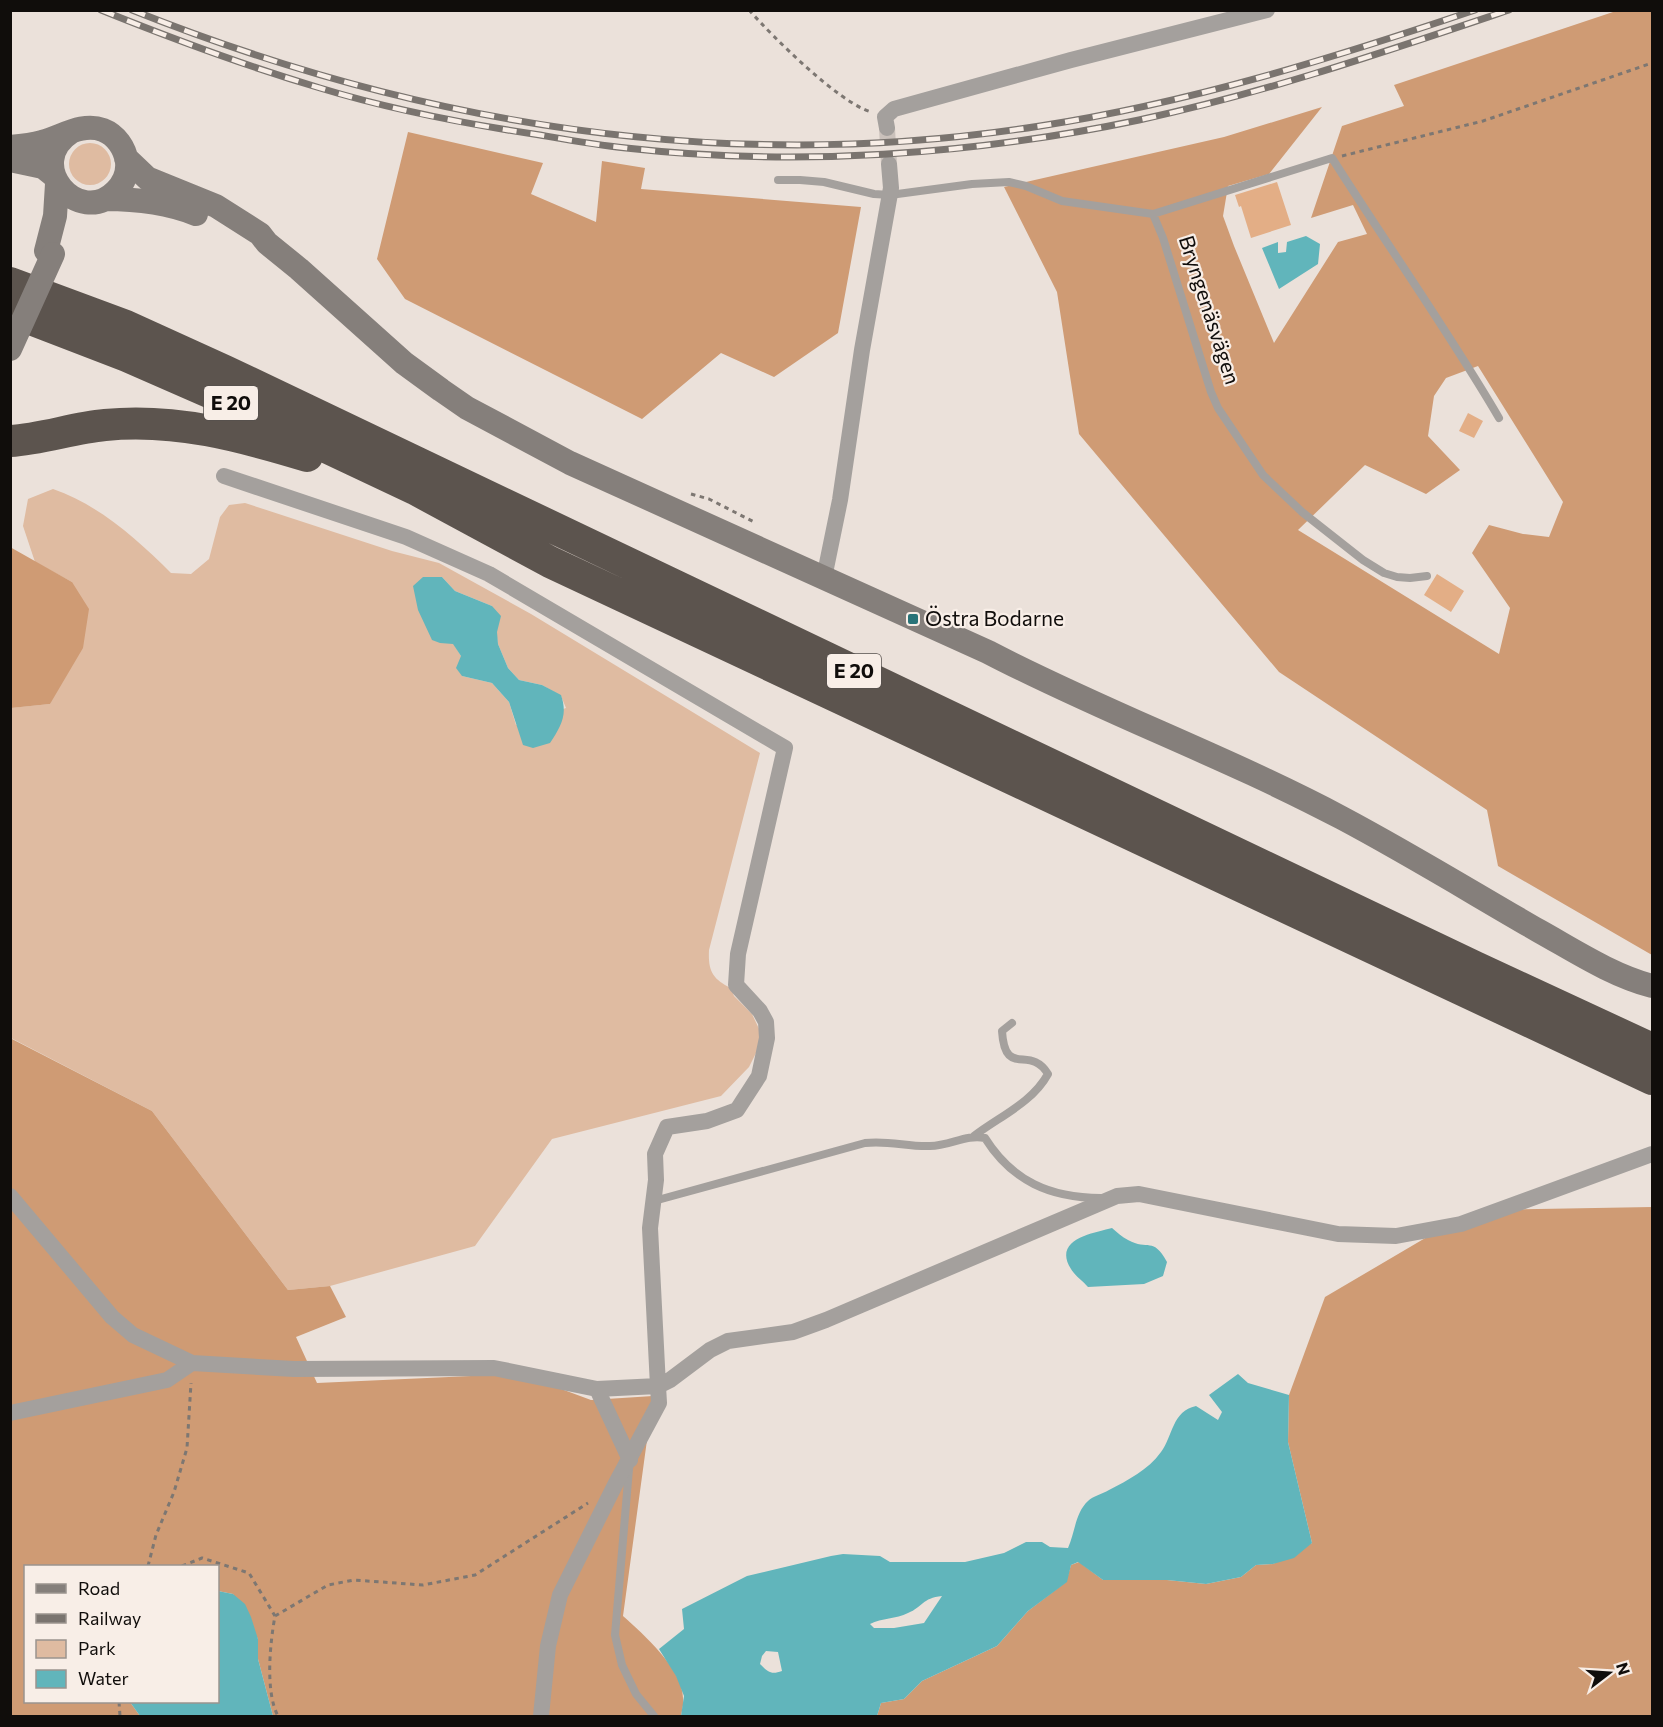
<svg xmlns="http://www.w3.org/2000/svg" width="1663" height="1727" font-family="Commissioner,sans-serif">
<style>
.green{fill:#dfbba1;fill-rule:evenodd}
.forest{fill:#cf9b74;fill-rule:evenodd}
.water{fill:#61b5bb;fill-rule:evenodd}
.building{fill:#e3ae86}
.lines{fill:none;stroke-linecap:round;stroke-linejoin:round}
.street-tunnel{stroke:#cac1bb;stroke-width:16;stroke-dasharray:16 8;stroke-linecap:butt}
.path{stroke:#7d7772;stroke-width:3;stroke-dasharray:4.5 4.5;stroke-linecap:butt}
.lane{stroke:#a4a09d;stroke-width:8}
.street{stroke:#a4a09d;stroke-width:16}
.secondary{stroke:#857f7b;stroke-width:24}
.highway{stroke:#5c544e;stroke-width:32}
.rail-casing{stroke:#7a746f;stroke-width:7}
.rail{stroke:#f8eee7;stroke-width:4.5;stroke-dasharray:14;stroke-linecap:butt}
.secondary-bridge{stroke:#857f7b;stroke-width:24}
.poi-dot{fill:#297378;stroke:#f8eee7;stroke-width:2}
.labels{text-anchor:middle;stroke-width:4.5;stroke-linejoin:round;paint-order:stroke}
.shield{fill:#f8eee7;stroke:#56504d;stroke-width:1.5}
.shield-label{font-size:20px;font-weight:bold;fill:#100d0b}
.street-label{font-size:21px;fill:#100d0b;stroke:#f8eee7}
.poi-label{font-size:21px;fill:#100d0b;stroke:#f8eee7;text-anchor:start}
</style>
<rect width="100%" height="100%" fill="#ebe1da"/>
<!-- green -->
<path class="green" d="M69 164a21 21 0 1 1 42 0a21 21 0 1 1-42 0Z
M53 489C99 505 137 539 171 573L191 574 209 559 220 517 229 505 245 503 392 551 439 563 531 614 760 753 709 950C708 970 712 979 731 988L734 996 752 1014 760 1031V1045L749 1067 721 1096 552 1139 475 1246 330 1286 288 1290 152 1111 11 1038 10 708 50 704 72 582 35 562 23 526 28 499ZM442 577 455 591 492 606 498 644 508 668 519 680 542 685 561 696 566 708 516 725 509 702 492 683 462 676 461 656 453 643Z"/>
<!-- forest -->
<path class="forest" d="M1616 11H1652V955L1498 866 1487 810 1279 672 1079 434 1057 292 1004 187 1224 137 1322 107 1269 174 1228 186 1223 216 1234 246 1274 343 1338 242 1367 234 1353 205 1311 218 1342 126 1404 106 1394 85ZM1478 366 1563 502 1549 537 1523 534 1489 525 1472 553 1510 608 1499 654 1298 530 1365 465 1426 494 1460 470 1428 436 1434 396 1446 378Z
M408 132 543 163 531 194 596 222 602 161 645 168 641 189 861 207 838 333 774 377 721 353 642 419 405 299 377 259Z
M10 547 72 582 89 609 83 648 50 704 11 708Z
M10 1038 152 1111 288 1290 330 1286 346 1317 296 1337 317 1383 493 1375 545 1383 591 1400 653 1396 623 1616C643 1634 683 1669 683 1698 684 1704 682 1710 681 1716H273L258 1659V1639L233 1594 218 1591V1566H26V1702H130L140 1716H11Z
M1652 1207V1716H877L881 1703 904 1699 922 1681 997 1646 1028 1611 1066 1582 1071 1565 1079 1562 1103 1580H1167L1206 1584 1241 1577 1256 1565 1273 1564 1312 1543 1288 1442 1289 1395 1325 1297 1444 1227 1489 1210Z"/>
<!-- water -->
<path class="water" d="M1306 236 1320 244 1318 264 1279 289 1262 248 1278 242V253L1286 252 1287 242Z
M423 577H442L455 591 492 606 501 616 497 632 498 644 508 668 519 680 542 685 561 695C568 715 561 726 550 743L533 748 523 745 509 702 492 683 462 676 456 668 461 656 453 644 440 643 432 640 418 610 413 586Z
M1112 1228C1117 1232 1122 1237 1128 1240 1148 1251 1153 1236 1167 1262L1163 1276 1144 1284 1088 1287C1083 1281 1075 1276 1071 1269 1052 1239 1094 1233 1112 1228Z
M1238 1374 1248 1383 1289 1395 1288 1442 1312 1543 1294 1558 1273 1564 1256 1565 1241 1577 1206 1584 1167 1580H1103L1078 1562 1071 1565 1067 1582 1028 1611 997 1646 922 1681 904 1699 881 1703 877 1716H681L684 1696 676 1676 659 1649 684 1629 682 1609 747 1576 831 1556 843 1554 880 1556 890 1562H965L1004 1553 1026 1542H1042L1050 1547 1068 1548C1075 1533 1075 1513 1088 1501 1093 1496 1102 1494 1109 1490 1128 1480 1148 1470 1161 1452 1173 1436 1172 1411 1196 1406L1218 1420 1222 1412 1209 1395ZM942 1596 924 1623 894 1628H874L870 1624C882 1618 896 1619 908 1613 923 1607 922 1598 942 1596ZM766 1651 778 1652 782 1671C771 1675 768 1672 760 1664L762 1656Z
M218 1591 233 1594 245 1604 251 1617 258 1639V1659L273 1716H140L130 1702H218Z"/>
<!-- building -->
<path class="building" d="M1277 182 1291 225 1251 238 1241 206 1239 207 1235 195Z
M1468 413 1483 421 1474 438 1459 431Z
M1437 574 1464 591 1451 612 1424 595Z"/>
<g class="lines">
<!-- street-tunnel -->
<path class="street-tunnel" d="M887 128 889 164"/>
<!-- path -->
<path class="path" d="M749 10C773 37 838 102 871 112
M1342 156 1483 121 1652 63
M691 494 709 499 756 523
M148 1566 156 1535 174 1492 187 1448 191 1383
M182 1566 202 1558 249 1573 275 1616C270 1643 265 1692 278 1716
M275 1616 328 1585 354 1580 423 1585 475 1575 588 1503
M119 1702 120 1716"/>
<!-- lane -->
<path class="lane" d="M778 180H800L824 182 874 194 890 195 972 184 1009 182 1026 186 1062 201 1153 214 1163 238 1211 392 1218 408 1263 475 1302 512 1363 560 1384 573 1397 577 1410 578 1427 576
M1153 214 1332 158C1387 245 1447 329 1499 418
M974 1136C1000 1116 1032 1103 1048 1074 1030 1044 1005 1079 1002 1031L1012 1023
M654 1201 865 1143C888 1140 908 1147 930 1146 950 1146 966 1134 985 1138 1012 1181 1050 1198 1101 1198
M629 1469 615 1635 622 1665 636 1694 654 1716"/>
<!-- street -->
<path class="street" d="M887 128 885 117 894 109 1071 60 1267 10
M224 476 406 537 489 574 785 748 738 954 736 985 760 1011 766 1022 767 1038 759 1076 737 1110 707 1121 667 1127 655 1154 656 1180 650 1228 658 1386 670 1380 710 1350 728 1341 793 1332 826 1320 1117 1196 1139 1194 1338 1234 1396 1236 1461 1224 1652 1154
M824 578 840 500 862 350 891 188 889 164
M10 1196 112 1317 133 1335 192 1363 294 1369 494 1368 597 1389 658 1386 659 1403 615 1485 560 1595 548 1646 541 1716
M597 1389 630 1460
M10 1413 167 1380 192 1363"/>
<!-- secondary -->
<path class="secondary" d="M10 147C21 146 32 145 42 142 62 137 82 122 103 130 116 135 125 148 127 162 128 172 124 183 116 191 79 229 22 164 71 132
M126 158 147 178 216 206 260 234 267 243 299 269 404 363 441 390 467 408 570 463 988 652C1103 712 1227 757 1342 818 1408 853 1473 893 1539 931 1575 951 1611 975 1652 986
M10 160 43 167 53 175
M105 199C137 199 166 202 196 214
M46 251 55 216 57 184"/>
<!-- highway -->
<path class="highway" d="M10 283 126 326 225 371 1475 967 1652 1049
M10 311 127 356 207 391 415 489 550 562 1652 1079
M10 441C42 439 73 428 105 425 175 418 241 436 307 456"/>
<defs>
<path id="rail" d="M101 10C173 39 246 66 320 88 392 110 466 124 540 135 569 140 597 145 626 148 796 167 972 155 1139 120 1265 93 1387 51 1509 10
M132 10C423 126 728 175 1040 126 1189 103 1333 58 1475 10"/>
</defs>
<!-- rail casing -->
<use href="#rail" class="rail-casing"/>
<!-- rail -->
<use href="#rail" class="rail"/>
<!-- secondary-bridge -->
<path class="secondary-bridge" d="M10 349 53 254"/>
</g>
<!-- markers -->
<rect class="poi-dot" x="907" y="613" width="12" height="12" rx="3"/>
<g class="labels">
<!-- shield labels -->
<g class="shield">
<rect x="204" y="386" width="54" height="34" rx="4.5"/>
<rect x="827" y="654" width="54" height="34" rx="4.5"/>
</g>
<g class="shield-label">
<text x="231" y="410">E 20</text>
<text x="854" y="678">E 20</text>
</g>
<!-- street labels -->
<g class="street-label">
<text transform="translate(1209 310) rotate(72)" y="7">Bryngenäsvägen</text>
</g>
<!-- poi labels -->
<g class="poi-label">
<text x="925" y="626">Östra Bodarne</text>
</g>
</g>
<!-- border -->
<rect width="1663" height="1727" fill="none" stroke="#100d0b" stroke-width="24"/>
<!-- legend -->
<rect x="24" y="1565" width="195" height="138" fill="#f8eee7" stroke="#9b948f" stroke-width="1.5"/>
<rect x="36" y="1584" width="30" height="9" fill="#857f7b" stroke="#9b948f" stroke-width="1.5"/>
<text x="78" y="1595" font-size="18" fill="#100d0b">Road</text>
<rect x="36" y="1614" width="30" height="9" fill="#7a746f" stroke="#9b948f" stroke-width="1.5"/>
<text x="78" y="1625" font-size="18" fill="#100d0b">Railway</text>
<rect x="36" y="1640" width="30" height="18" fill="#dfbba1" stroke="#9b948f" stroke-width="1.5"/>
<text x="78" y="1655" font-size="18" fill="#100d0b">Park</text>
<rect x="36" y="1670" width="30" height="18" fill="#61b5bb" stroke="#9b948f" stroke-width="1.5"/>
<text x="78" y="1685" font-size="18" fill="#100d0b">Water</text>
<!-- north arrow -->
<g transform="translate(1609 1673) rotate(73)" stroke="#f8eee7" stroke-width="4.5" paint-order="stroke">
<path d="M0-4.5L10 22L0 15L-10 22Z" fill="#100d0b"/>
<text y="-9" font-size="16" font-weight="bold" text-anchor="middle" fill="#100d0b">N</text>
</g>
</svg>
